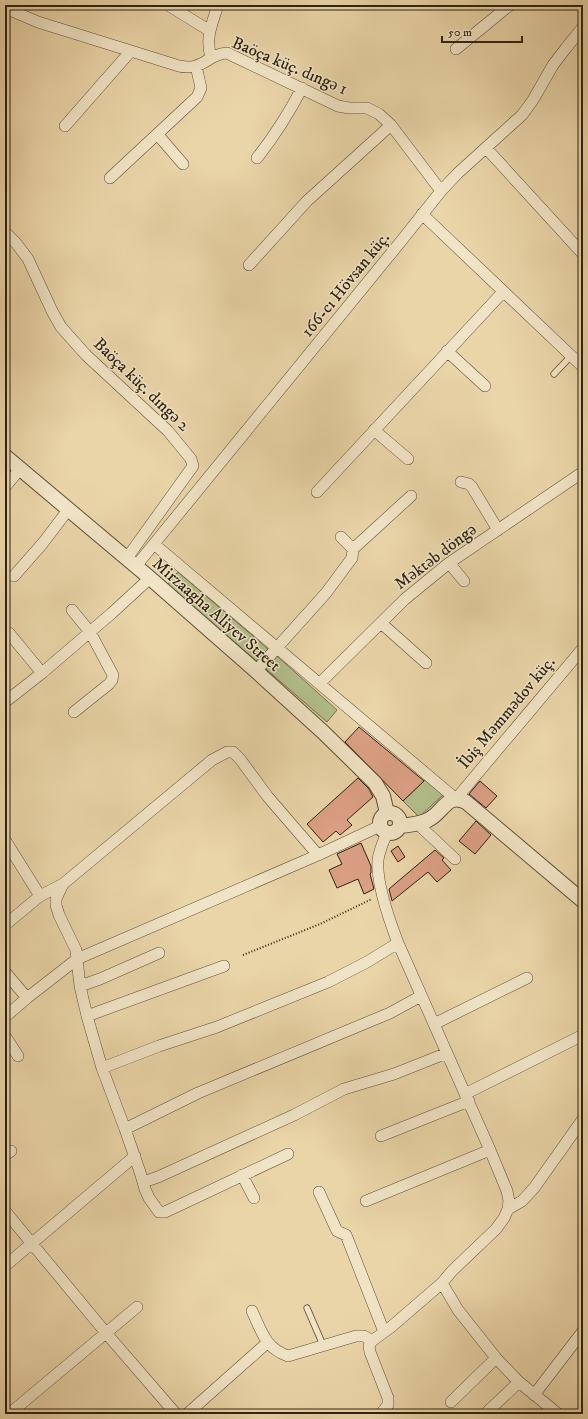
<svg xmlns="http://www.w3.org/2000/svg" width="588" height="1419" font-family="'IM FELL DW Pica',serif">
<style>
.green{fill:#b2be8b;stroke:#70704e}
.building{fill:#dca085;stroke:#2d2212}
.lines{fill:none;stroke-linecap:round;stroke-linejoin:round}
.service-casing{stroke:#5c4f38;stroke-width:7}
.minor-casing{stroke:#5c4f38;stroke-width:12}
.tertiary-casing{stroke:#5c4f38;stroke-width:16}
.path{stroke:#2d2212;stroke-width:2;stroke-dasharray:1 2;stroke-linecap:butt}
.service{stroke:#f1e4c6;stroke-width:5.5}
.minor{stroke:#f1e4c6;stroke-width:11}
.tertiary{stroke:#f1e4c6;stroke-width:14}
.labels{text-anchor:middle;stroke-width:3;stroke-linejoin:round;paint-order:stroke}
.street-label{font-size:17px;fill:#2d2212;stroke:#f1e4c6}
</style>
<rect width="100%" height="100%" fill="#ead5a8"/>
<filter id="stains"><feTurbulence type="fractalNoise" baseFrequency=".005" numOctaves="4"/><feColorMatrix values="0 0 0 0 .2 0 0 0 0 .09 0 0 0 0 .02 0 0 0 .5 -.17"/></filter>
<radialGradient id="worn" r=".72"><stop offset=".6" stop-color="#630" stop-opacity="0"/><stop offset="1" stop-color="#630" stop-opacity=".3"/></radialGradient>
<!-- green -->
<path class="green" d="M178 572 268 649 256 661 167 585Z
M277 656 337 710 327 722 266 669Z
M425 780 443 795 419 817 403 801Z"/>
<!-- building -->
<path class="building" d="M359 727 424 781 403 801 345 742Z
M358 778 369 789 373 797 347 820 352 825 340 835 336 831 323 842 307 824Z
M480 781 497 796 486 808 469 794Z
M476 821 491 835 475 854 459 841Z
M361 843 371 866V873L370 874 374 889 364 894 358 879 337 888 329 870 342 864 337 854Z
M398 846 405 857 398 862 391 851Z
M435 850 444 858 442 860 451 870 437 882 428 872 392 901 389 889Z"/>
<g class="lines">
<defs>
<path id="service" d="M554 374 571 356
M307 1308 323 1345"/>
<path id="minor" d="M168 5 210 31
M5 8 38 22 179 66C184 67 190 68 195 66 208 63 211 54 227 53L338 106 349 108H367L379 114 391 125 441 191
M456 49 510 5
M211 57C205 38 212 24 218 5
M65 126 130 52
M158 135 183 164
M486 148 583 254
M257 158C276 134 288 115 302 88
M110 178 197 97 201 88 196 66
M422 214 583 367
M5 232 16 243 28 259 52 311 61 327 86 355 168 431 191 459 193 466 127 558
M249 265 307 201 391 125
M447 351 485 386
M374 430 408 459
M461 482 469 484 472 487 498 530
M5 487 20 469
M317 492 503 292
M341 537 353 549
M154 544 456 799 583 648
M449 563 464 581
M136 566 402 240 441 191 458 173 522 115 533 100 553 65 566 48 583 27
M14 576 43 543 68 510
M72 610 90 632 113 675 112 680 109 684 74 712
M381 623 426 663
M9 633 42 673
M256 671 326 593 352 558 353 549 411 496
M320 683 405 599 449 563 583 472
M5 702 42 673 112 613 150 578
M419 823 422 828 455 859
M387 833C383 842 379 851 378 860 376 882 390 922 398 943L490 1150 507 1191 509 1201 508 1209 504 1218 496 1229 452 1271 442 1283 458 1310 496 1358 519 1382 558 1414
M5 840 40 896
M5 925 40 896 63 884
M5 972 27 998
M80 986 100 979 159 953
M87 1016 224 966
M5 1017 27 998 77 959 318 855 380 826
M434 1024 527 978
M5 1036 18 1056
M102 1068 159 1046 217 1027 328 982 367 962 398 943
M465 1094 583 1035
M125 1129 198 1093 390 1013 421 996
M381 1136 469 1101
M288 1154 165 1212H159L149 1198 145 1189 140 1172 125 1129 102 1068 87 1016 80 986 76 950 59 915 56 905V899L63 884 212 760 227 752H233L240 759 268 797 318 855
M5 1155 11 1151
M242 1175 254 1198
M143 1182 158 1177 294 1115 344 1089 394 1074 447 1053
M319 1192 337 1231 346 1235 384 1332
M366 1201 490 1150
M508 1209 522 1201 534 1188 583 1119
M5 1211 106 1333 176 1414
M5 1266 135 1156
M252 1311C262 1332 265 1348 288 1356L356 1336H364L372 1341
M534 1395 583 1331
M451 1402 496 1358
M9 1414 137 1307
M187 1414 267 1343
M381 1414 388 1405V1398L370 1352 369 1346 372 1341 391 1327 442 1283
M485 1414 519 1382"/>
<path id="tertiary" d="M5 456 150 578 256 671 323 732 375 783 383 796 387 813
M380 823a10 10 0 1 1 20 0a10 10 0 1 1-20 0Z
M400 826C410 825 419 824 428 820 443 813 447 792 466 802L583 901"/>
</defs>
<!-- service casing -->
<use href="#service" class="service-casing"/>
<!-- minor casing -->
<use href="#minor" class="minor-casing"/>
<!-- tertiary casing -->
<use href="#tertiary" class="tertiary-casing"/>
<!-- path -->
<path class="path" d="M243 955 320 924 372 899"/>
<!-- service -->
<use href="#service" class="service"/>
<!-- minor -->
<use href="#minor" class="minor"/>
<!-- tertiary -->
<use href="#tertiary" class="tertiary"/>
</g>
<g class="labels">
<!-- street labels -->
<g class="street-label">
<text transform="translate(290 65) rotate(23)" y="6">Baöça küç. dıngə 1</text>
<text transform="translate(345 284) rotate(-51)" y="6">166-cı Hövsan küç.</text>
<text transform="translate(142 384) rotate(44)" y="6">Baöça küç. dıngə 2</text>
<text transform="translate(435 556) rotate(-37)" y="6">Məktəb döngə</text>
<text transform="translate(217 614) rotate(41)" y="6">Mirzaagha Aliyev Street</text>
<text transform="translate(506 712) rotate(-50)" y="6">İbiş Məmmədov küç.</text>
</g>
</g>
<!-- margin -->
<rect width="588" height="1419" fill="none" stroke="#ead5a8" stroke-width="20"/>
<rect x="6" y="6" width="576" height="1407" fill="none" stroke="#2d2212" stroke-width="2"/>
<rect x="10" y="10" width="568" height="1399" fill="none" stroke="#2d2212"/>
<!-- scale -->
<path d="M442 36v6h80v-6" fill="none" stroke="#2d2212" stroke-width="2"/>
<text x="448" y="36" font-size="12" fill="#2d2212" stroke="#f1e4c6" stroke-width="3" paint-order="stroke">50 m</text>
<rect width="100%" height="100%" filter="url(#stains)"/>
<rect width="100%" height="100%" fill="url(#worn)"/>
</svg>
